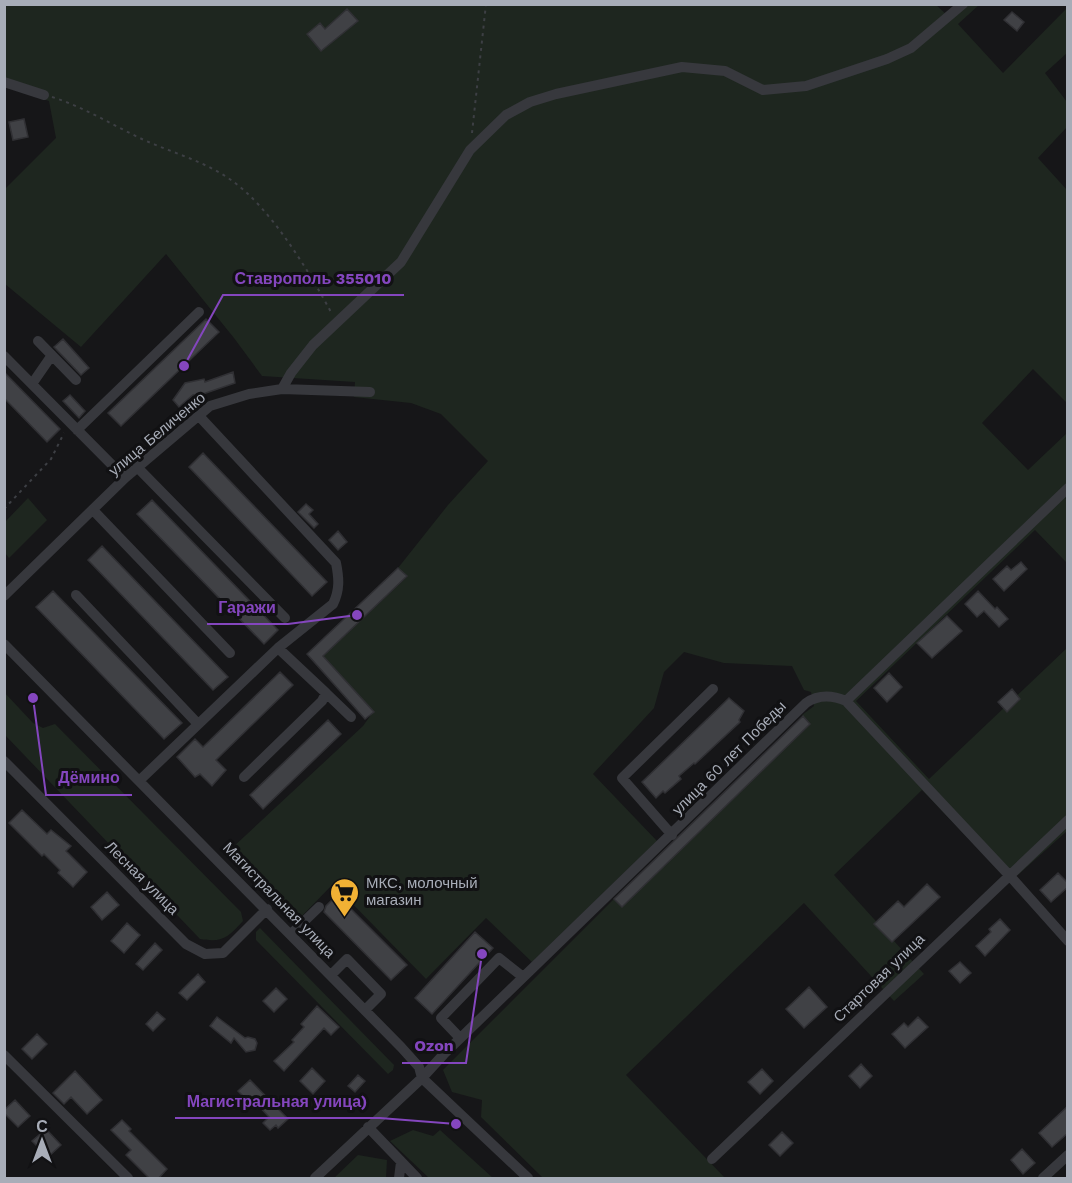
<svg xmlns="http://www.w3.org/2000/svg" width="1072" height="1183" font-family="'Work Sans',sans-serif">
<style>
.green{fill:#1e261f}
.building{fill:#404145;stroke:#303034;stroke-width:1.5}
.lines{fill:none;stroke-linecap:round;stroke-linejoin:round}
.path{stroke:#3d3f44;stroke-width:2;stroke-dasharray:3 4.5;stroke-linecap:butt}
.minor{stroke:#37383d;stroke-width:10}
.labels{text-anchor:middle;stroke-width:6;stroke-linejoin:round;paint-order:stroke}
.street-label{font-size:15px;fill:#a8adb8;stroke:#111113}
.poi-label{font-size:15px;fill:#a8adb8;stroke:#111113;text-anchor:start}
.leader{fill:none;stroke:#8446be;stroke-width:2}
.callout-dot{fill:#8446be;stroke:#111113;stroke-width:2}
.callout-label{font-size:16px;text-anchor:middle;font-weight:bold;fill:#8446be;stroke:#111113;stroke-width:6;stroke-linejoin:round;paint-order:stroke}
</style>
<rect width="100%" height="100%" fill="#161618"/>
<!-- green -->
<path class="green" d="M935 4 947 15 958 5H979L958 24 1003 73 1067 8V53L1045 73 1067 102V127L1038 158 1067 190V403L1033 369 982 423 1028 470 1067 433 1068 496 1065 498 1068 501 1067 563 1035 530 856 701 929 779 1067 648V831L1019 874 1009 881 922 790 834 875 924 974 894 1001 804 903 626 1075 725 1178H543L481 1117 482 1100 452 1092 443 1070 614 899 622 907 810 724 802 715 814 706 811 692 804 690 792 666 724 663 684 652 664 672 654 708 593 774 657 841 532 962 486 918 426 979 333 884 300 918 232 848 363 726 373 712 323 656 407 577 398 568 448 505 488 461 441 414 411 403 354 397 355 382 262 376 234 338 166 254 81 347 5 284V189L56 138 49 101 5 87V5Z
M28 498 47 520 9 558 5 553V522Z
M4 692 33 723 43 728 55 724 241 912 243 921C228 937 223 943 200 939L5 735Z
M260 928 394 1065 393 1070 388 1074 256 940V932Z
M413 1130 433 1136 440 1130 493 1178H429L390 1141Z
M358 1155 387 1160 386 1178H334Z"/>
<!-- building -->
<path class="building" d="M347 9 358 21 321 51 307 34 320 23 325 29Z
M1012 12 1024 22 1017 31 1004 20Z
M24 119 28 137 13 140 9 122Z
M206 319 219 332 121 426 108 413Z
M63 339 89 368 81 375 54 347Z
M4 372 60 429 47 442 4 398Z
M233 372 235 383 203 394 193 395 179 407 173 400 185 383 204 379 205 382Z
M70 395 85 411 79 418 63 401Z
M203 453 327 582 312 596 189 467Z
M152 500 278 630 264 644 137 514Z
M306 504 313 510 309 514 318 524 314 528 298 512Z
M338 531 347 542 338 550 329 540Z
M102 546 228 677 213 690 88 560Z
M1021 562 1027 569 1004 591 993 579 1007 566 1011 570Z
M398 568 407 576 323 656 374 712 365 719 307 654Z
M53 591 182 723 164 739 36 607Z
M978 591 995 609 997 607 1008 619 999 627 984 611 977 617 965 604Z
M947 616 962 631 932 658 917 643Z
M280 672 293 685 216 760 226 770 212 786 200 774 195 777 177 757 195 739 203 747Z
M889 673 902 687 887 702 874 688Z
M1012 689 1020 699 1007 712 998 702Z
M729 698 744 711 739 720 740 722 695 764 694 763 679 776 681 779 665 793 663 791 656 798 642 782Z
M803 716 810 724 622 907 614 899Z
M328 720 341 734 263 809 250 795Z
M22 810 47 834 51 830 71 846 66 851 87 872 73 887 58 873 60 870 44 854 42 856 9 823Z
M1058 873 1068 883V887L1051 902 1040 890Z
M927 884 940 897 892 942 874 924 898 901 904 907Z
M107 892 119 905 102 920 91 907Z
M337 895 407 965 391 980 324 912 326 906Z
M1000 919 1010 930 985 956 976 946 991 932 989 929Z
M127 923 140 935 124 953 111 941Z
M475 932 493 948 432 1014 415 998Z
M155 943 162 950 143 970 136 964Z
M960 962 971 973 960 983 949 971Z
M198 974 205 982 187 1000 179 993Z
M809 987 827 1007 804 1028 786 1009Z
M276 988 287 999 274 1012 263 1001Z
M317 1006 339 1027 331 1035 324 1028 284 1071 274 1061 294 1042 292 1040 304 1027 301 1024Z
M157 1012 165 1019 153 1031 146 1024Z
M217 1017 245 1038 248 1037 255 1039 257 1043 255 1050 246 1052 234 1038 231 1043 210 1026Z
M918 1017 928 1027 905 1048 892 1034 904 1023 908 1027Z
M37 1034 47 1044 32 1059 22 1049Z
M861 1064 872 1076 860 1088 849 1076Z
M312 1068 325 1081 313 1094 300 1081Z
M762 1069 773 1081 760 1094 748 1082Z
M75 1071 102 1100 87 1114 71 1097 64 1104 53 1093Z
M358 1075 365 1081 355 1092 348 1086Z
M250 1080 288 1119 278 1128 276 1125 270 1130 263 1123 269 1117 255 1102 252 1105 238 1091Z
M15 1100 30 1116 18 1127 4 1113V1110Z
M1068 1106V1133L1052 1147 1039 1133Z
M122 1120 131 1129 129 1131 167 1169 158 1179H150L126 1155 131 1150 111 1130Z
M46 1129 61 1145 48 1157 32 1141Z
M782 1132 793 1143 780 1156 769 1145Z
M1022 1149 1035 1163 1023 1174 1011 1160Z"/>
<g class="lines">
<!-- path -->
<path class="path" d="M52 97C84 107 114 126 144 140 173 153 204 161 231 180 270 207 309 271 332 314
M472 133 486 4
M4 509 51 459 64 433"/>
<!-- minor -->
<path class="minor" d="M4 82 44 95
M38 341 76 380
M4 356 125 478
M32 384 52 355
M282 389 291 373 313 345 401 262 470 150 506 115 530 102 556 94 682 67 725 71 763 90 806 86 887 59 911 48 963 4
M199 416 336 563C339 578 340 590 333 604L278 648
M77 430 199 312
M137 467 285 618
M93 510 230 653
M76 595 198 724
M4 596 125 478 210 406 249 394 282 389 370 392
M4 644 401 1047 419 1067 422 1078 528 1178
M326 693 351 717
M846 701 1009 875 1068 941
M4 761 186 944 205 954 223 953 267 909
M140 780 278 648 326 693 322 701 244 777
M672 835 622 778 713 689
M291 934 319 907
M331 975 347 959 381 994 365 1010
M460 1038 441 1018 499 958 523 977
M4 1055 128 1178
M368 1127 417 1178
M712 1159 1068 820
M315 1178 422 1078 444 1054 806 703C819 694 832 695 846 701L1068 488
M399 1178 401 1162
M1043 1178 1068 1155"/>
</g>
<!-- icons -->
<defs>
<symbol id="supermarket-pin" viewBox="-11 -11 22 30"><path d="M0 17L-7.5 6A9.5 9.5 0 1 1 7.5 6Z" fill="#f2b134" stroke="#111113"/><path d="M-6-5.5h2.5l.6 2H6L4.5 2H-2.5L-4.4-4H-6ZM-1.5 3.2a1.3 1.3 0 1 0 .1 0ZM3 3.2a1.3 1.3 0 1 0 .1 0Z" fill="#111"/></symbol>
</defs>
<g fill-rule="evenodd">
<use href="#supermarket-pin" x="328" y="876" width="33" height="45"/>
</g>
<g class="labels">
<!-- street labels -->
<g class="street-label">
<text transform="translate(157 434) rotate(-40)" y="5">улица Беличенко</text>
<text transform="translate(729 758) rotate(-45)" y="5">улица 60 лет Победы</text>
<text transform="translate(142 878) rotate(45)" y="5">Лесная улица</text>
<text transform="translate(279 900) rotate(46)" y="5">Магистральная улица</text>
<text transform="translate(879 978) rotate(-44)" y="5">Стартовая улица</text>
</g>
<!-- poi labels -->
<g class="poi-label">
<text x="366" y="888">МКС, молочный<tspan x="366" dy="17">магазин</tspan></text>
</g>
</g>
<!-- callouts -->
<path class="leader" d="M184 366L223 295H404M357 615L288 624H207M33 698L46 795H132M482 954L466 1063H402M456 1124L380 1118H175"/>
<g class="callout-dot">
<circle cx="184" cy="366" r="6"/>
<circle cx="357" cy="615" r="6"/>
<circle cx="33" cy="698" r="6"/>
<circle cx="482" cy="954" r="6"/>
<circle cx="456" cy="1124" r="6"/>
</g>
<g class="callout-label">
<text x="313" y="284">Ставрополь 355010</text>
<text x="247" y="613">Гаражи</text>
<text x="89" y="783">Дёмино</text>
<text x="434" y="1051">Ozon</text>
<text x="277" y="1107">Магистральная улица)</text>
</g>
<!-- border -->
<rect width="1072" height="1183" fill="none" stroke="#a8adb8" stroke-width="12"/>
<!-- north arrow -->
<g transform="translate(42 1141)" stroke="#111113" stroke-width="4.5" paint-order="stroke">
<path d="M0-4.5L10 22L0 15L-10 22Z" fill="#a8adb8"/>
<text y="-9" font-size="16" font-weight="bold" text-anchor="middle" fill="#a8adb8">С</text>
</g>
</svg>
